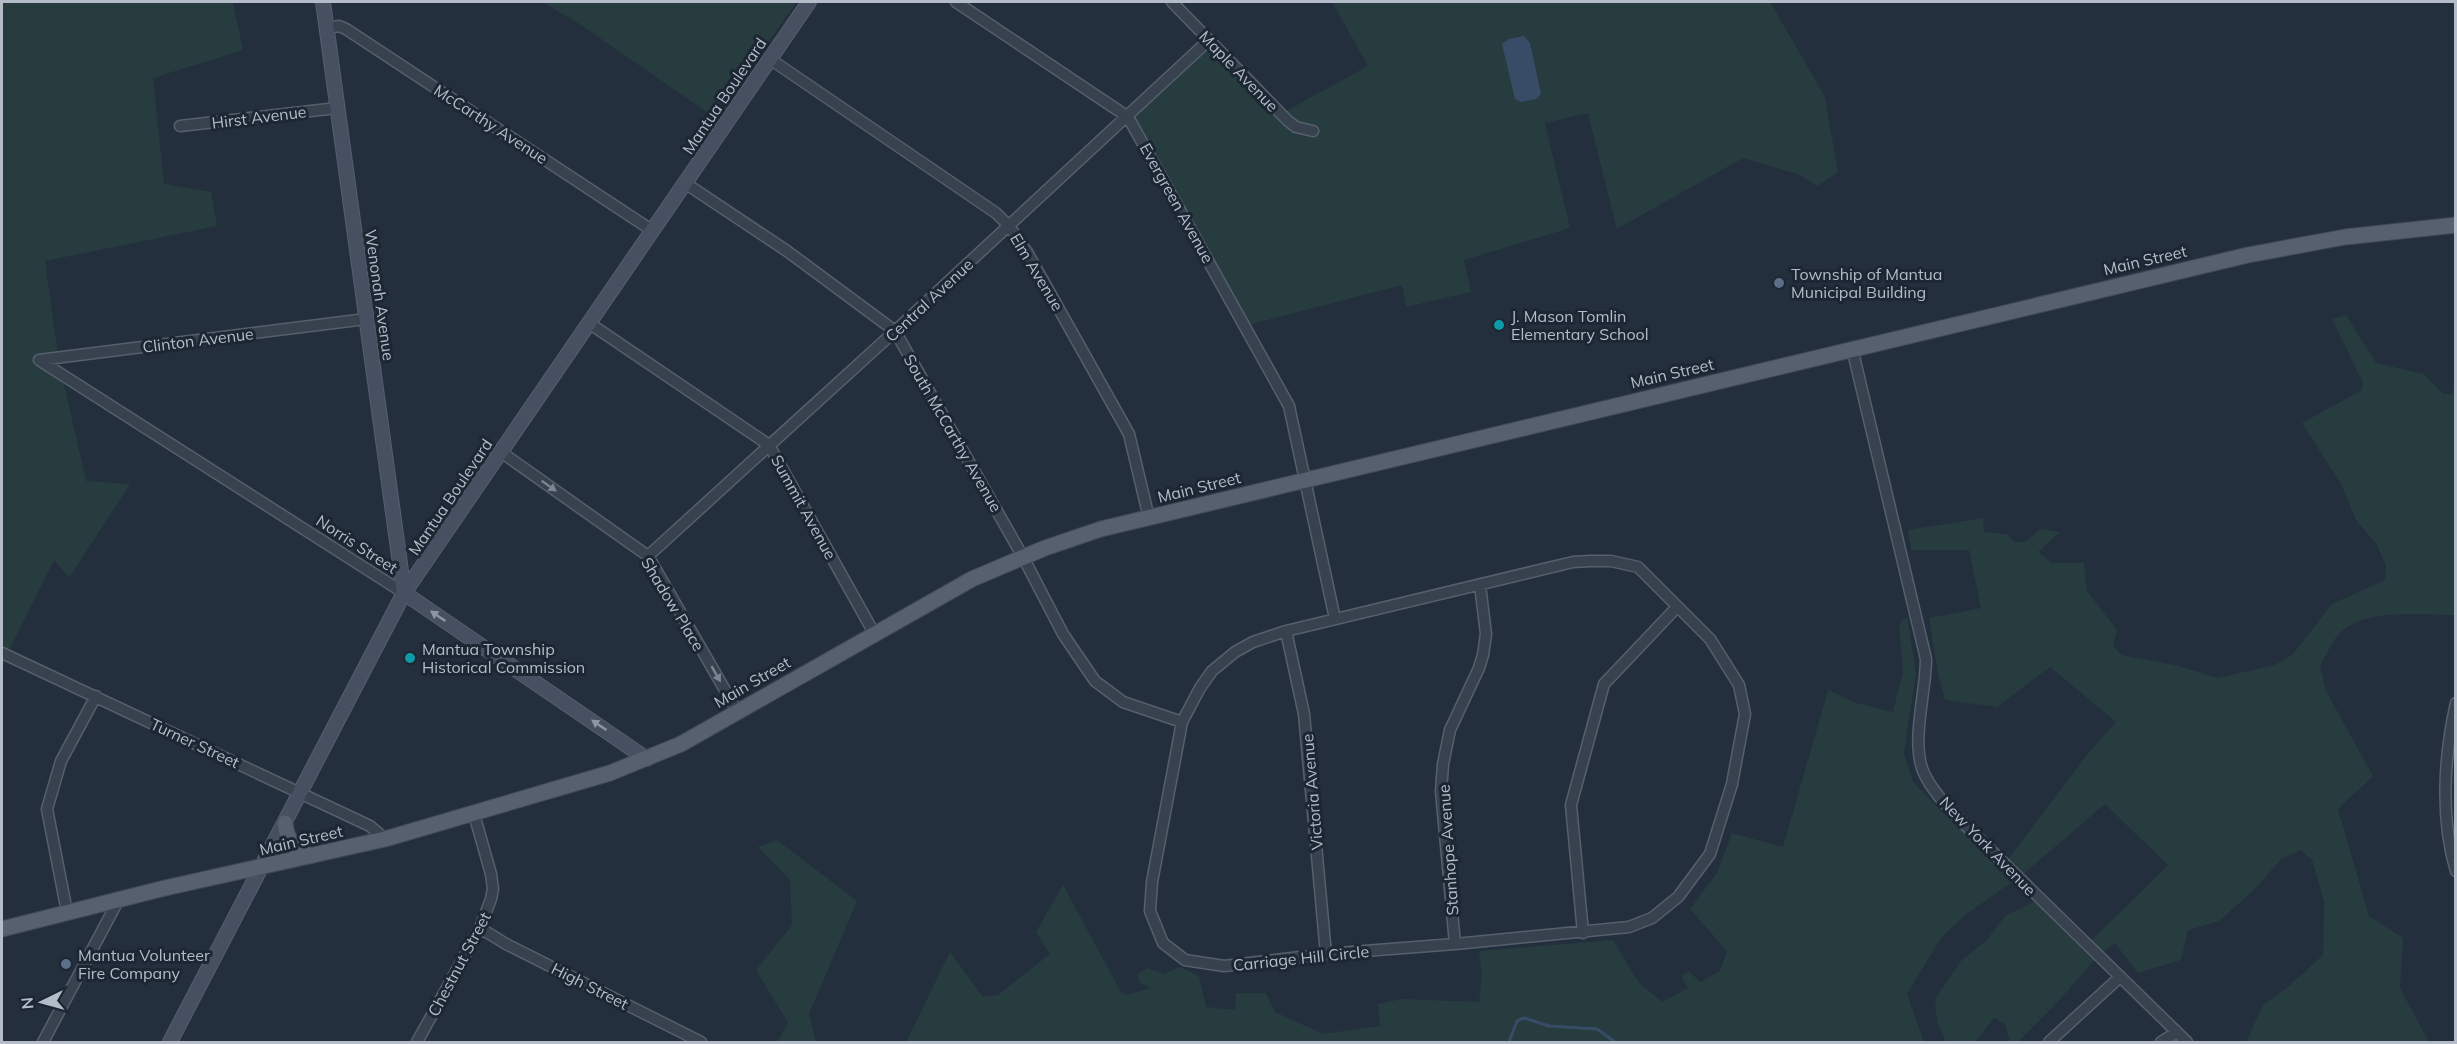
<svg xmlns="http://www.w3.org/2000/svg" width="2457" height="1044" font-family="Mulish,sans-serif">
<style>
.green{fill:#263c3f}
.water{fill:#394c67}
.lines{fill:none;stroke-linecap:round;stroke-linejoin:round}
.stream{stroke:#394c67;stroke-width:3}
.street-casing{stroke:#565f6c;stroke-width:13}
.secondary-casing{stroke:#565f6c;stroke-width:16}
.primary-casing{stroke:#414a57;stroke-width:17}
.street{stroke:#38414e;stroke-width:10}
.secondary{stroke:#465061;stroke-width:14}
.primary{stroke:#56606e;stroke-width:15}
.oneway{fill:#7c8592}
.oneway2{fill:#8e96a5}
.service-dot{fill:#5c6f8a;stroke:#1d2633;stroke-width:2}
.culture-dot{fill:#0f9aa8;stroke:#1d2633;stroke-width:2}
.labels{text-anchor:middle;stroke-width:6;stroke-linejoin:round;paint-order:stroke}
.street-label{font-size:16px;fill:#b4bcc9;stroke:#1d2633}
.poi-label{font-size:16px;fill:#b4bcc9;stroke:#1d2633;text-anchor:start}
</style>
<rect width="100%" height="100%" fill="#242f3e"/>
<!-- green -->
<path class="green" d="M2 2H233L243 50 153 78 164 184 211 192 217 226 45 261 59 362 86 481 130 484 69 578 54 560 6 656 2 654Z
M542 2H797L714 117 578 23Z
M1332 2H1770L1825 97 1838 172 1817 186 1800 175 1743 158 1617 229 1588 113 1545 123 1570 228 1464 260 1471 292 1406 307 1402 285 1244 326 1122 119 1207 44 1279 115 1368 66Z
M2346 315 2376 363 2424 374 2443 394H2452L2455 385V615C2422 615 2364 607 2339 634 2331 643 2326 656 2320 666L2326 691 2373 776 2338 809 2369 916 2403 938 2400 988 2429 1042H2246L2263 1005 2289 986 2323 955 2324 901 2312 860 2301 850 2281 859 2257 887 2219 921 2188 930 2181 960 2138 973 2115 943 2096 958 2055 1005 2018 1042H2010L2005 1024 1994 1018 1975 1042H1946L1937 1022 1935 999 1961 961 1986 941 2005 916 2044 897 2089 943 2168 865 2105 804 2022 875 1965 915 1941 938 1907 994 1924 1042H906L950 952 983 997 998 995 1050 954 1036 932 1063 885 1121 992 1127 995 1151 988 1140 983 1137 974 1147 968 1164 974 1179 967 1199 976 1206 1007 1235 1010 1236 993H1266L1275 1012 1323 1034 1380 1026 1378 1004 1402 999 1479 1002 1482 974 1479 951 1613 940 1639 983 1662 1002 1688 988 1681 976 1689 971 1700 982 1720 971 1727 951 1690 909 1717 873 1732 833 1783 847 1828 690 1856 703 1893 712 1903 672 1899 625 1907 616 1916 673 1904 753 1913 782 2000 870 2086 756 2116 722 2050 667 1997 707 1945 700 1938 673 1929 618 1981 608 1969 550H1911L1908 530 1983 518 1984 532 2007 534 2014 542H2025L2040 529 2060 532 2038 552 2052 563H2084L2087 591 2117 630 2113 646 2122 655 2179 666 2217 678 2275 665 2293 654 2332 604 2385 580 2386 566 2377 545 2356 520 2341 484 2302 423 2362 390 2363 383 2332 319Z
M777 840 857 901 809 1014 816 1042H777L788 1023 756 970 792 925 790 880 758 847Z"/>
<!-- water -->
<path class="water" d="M1524 36 1530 43 1541 94 1536 99 1521 102 1515 99 1502 44 1509 39Z"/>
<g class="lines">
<!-- stream -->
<path class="stream" d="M1509 1042 1517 1021 1524 1018 1549 1026 1597 1029 1615 1042"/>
<defs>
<path id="street" d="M956 2 1128 117 1289 406 1335 619
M1172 2 1288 121 1296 127 1313 131
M327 28 339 26 346 29 653 231
M770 59 996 213 1009 226 1027 252 1129 434 1149 518
M180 126 337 108
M685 183 787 251 895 331 1023 557 1063 634 1095 681 1123 702 1182 722
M366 319 39 360 404 593
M589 323 769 445 874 633
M1852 348 1926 659C1926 692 1911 740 1923 771 1932 792 1950 809 1966 826L2187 1042
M501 452 648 556 737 711
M648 556 895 331 1209 40
M1590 561H1611L1638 567 1710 639 1739 685 1745 714 1732 784 1710 854 1678 897 1652 918 1629 927 1455 944 1326 954 1224 966 1185 960 1163 943 1150 911 1152 882 1182 722 1200 688 1212 671 1235 652 1253 642 1286 631 1573 562Z
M1286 631 1304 714 1326 954
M2 653 370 826 385 839
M2456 703C2444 756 2440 818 2456 871
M67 912 47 809 61 761 96 696
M480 928 506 944 701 1042
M1583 933 1571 805 1604 684 1677 607
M1455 944 1441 791 1443 764 1450 730 1479 668 1483 655 1486 634 1480 585
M43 1042 119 899
M417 1042 480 928 491 899 493 889 491 874 474 814
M2049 1042 2120 977
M2161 1042 2177 1032"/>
<path id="secondary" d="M323 2 404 593
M404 593 647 759
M170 1042 404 593 809 2"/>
<path id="primary" d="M285 823C287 841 294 848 310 856
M2 929 165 888 385 839 610 773 681 744 972 579 1045 548 1101 529 2248 255 2345 237 2456 225"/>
</defs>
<!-- street casing -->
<use href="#street" class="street-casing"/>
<!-- secondary casing -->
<use href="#secondary" class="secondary-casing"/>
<!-- primary casing -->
<use href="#primary" class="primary-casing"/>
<!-- street -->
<use href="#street" class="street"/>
<!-- secondary -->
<use href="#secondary" class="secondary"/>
<!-- primary -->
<use href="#primary" class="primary"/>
</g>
<!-- one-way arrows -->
<defs><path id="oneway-solid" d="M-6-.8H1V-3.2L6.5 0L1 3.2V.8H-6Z" transform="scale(1.5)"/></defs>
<g class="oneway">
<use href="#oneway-solid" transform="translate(549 486) rotate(35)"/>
<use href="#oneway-solid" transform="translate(716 674) rotate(60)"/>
</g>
<g class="oneway2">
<use href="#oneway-solid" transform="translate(438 616) rotate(-146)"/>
<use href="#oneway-solid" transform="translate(599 725) rotate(-146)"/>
</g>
<!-- markers -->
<g class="service-dot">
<circle cx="1779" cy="283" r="6"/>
<circle cx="66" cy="964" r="6"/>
</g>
<g class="culture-dot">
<circle cx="1499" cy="325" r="6"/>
<circle cx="410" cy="658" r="6"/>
</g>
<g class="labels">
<!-- street labels -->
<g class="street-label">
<text transform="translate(1239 71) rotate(46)" y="6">Maple Avenue</text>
<text transform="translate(724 96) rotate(-56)" y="6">Mantua Boulevard</text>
<text transform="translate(259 117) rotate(-7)" y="6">Hirst Avenue</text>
<text transform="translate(491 124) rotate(33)" y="6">McCarthy Avenue</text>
<text transform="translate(1177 203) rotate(61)" y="6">Evergreen Avenue</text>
<text transform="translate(2145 260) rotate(-13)" y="6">Main Street</text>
<text transform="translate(1037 272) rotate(59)" y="6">Elm Avenue</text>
<text transform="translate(380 295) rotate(82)" y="6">Wenonah Avenue</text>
<text transform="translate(929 300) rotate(-43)" y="6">Central Avenue</text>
<text transform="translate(198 340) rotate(-7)" y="6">Clinton Avenue</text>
<text transform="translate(1672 373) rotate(-13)" y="6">Main Street</text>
<text transform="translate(953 433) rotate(60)" y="6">South McCarthy Avenue</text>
<text transform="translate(1199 487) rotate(-14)" y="6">Main Street</text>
<text transform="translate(450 497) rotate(-56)" y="6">Mantua Boulevard</text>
<text transform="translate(804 507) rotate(61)" y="6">Summit Avenue</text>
<text transform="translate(357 544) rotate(33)" y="6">Norris Street</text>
<text transform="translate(673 604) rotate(59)" y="6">Shadow Place</text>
<text transform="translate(752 682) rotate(-30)" y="6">Main Street</text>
<text transform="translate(195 743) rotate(25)" y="6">Turner Street</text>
<text transform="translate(1312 792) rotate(-95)" y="6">Victoria Avenue</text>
<text transform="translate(301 840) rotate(-13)" y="6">Main Street</text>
<text transform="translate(1988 846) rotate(46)" y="6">New York Avenue</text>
<text transform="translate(1448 850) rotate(-94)" y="6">Stanhope Avenue</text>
<text transform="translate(1301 958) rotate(-6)" y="6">Carriage Hill Circle</text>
<text transform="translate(459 964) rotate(-62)" y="6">Chestnut Street</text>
<text transform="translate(590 986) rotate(27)" y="6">High Street</text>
</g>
<!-- poi labels -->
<g class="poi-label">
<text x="1791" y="280">Township of Mantua<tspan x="1791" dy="18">Municipal Building</tspan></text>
<text x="1511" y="322">J. Mason Tomlin<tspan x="1511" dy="18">Elementary School</tspan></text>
<text x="422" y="655">Mantua Township<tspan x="422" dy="18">Historical Commission</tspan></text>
<text x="78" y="961">Mantua Volunteer<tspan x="78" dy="18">Fire Company</tspan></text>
</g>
</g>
<!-- border -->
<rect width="2457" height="1044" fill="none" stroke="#b4bcc9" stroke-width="6"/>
<!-- north arrow -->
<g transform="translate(42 1002) rotate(265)" stroke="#1d2633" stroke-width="4.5" paint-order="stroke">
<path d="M0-4.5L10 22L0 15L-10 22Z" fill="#b4bcc9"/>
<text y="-9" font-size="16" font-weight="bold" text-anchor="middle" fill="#b4bcc9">N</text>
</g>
</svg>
